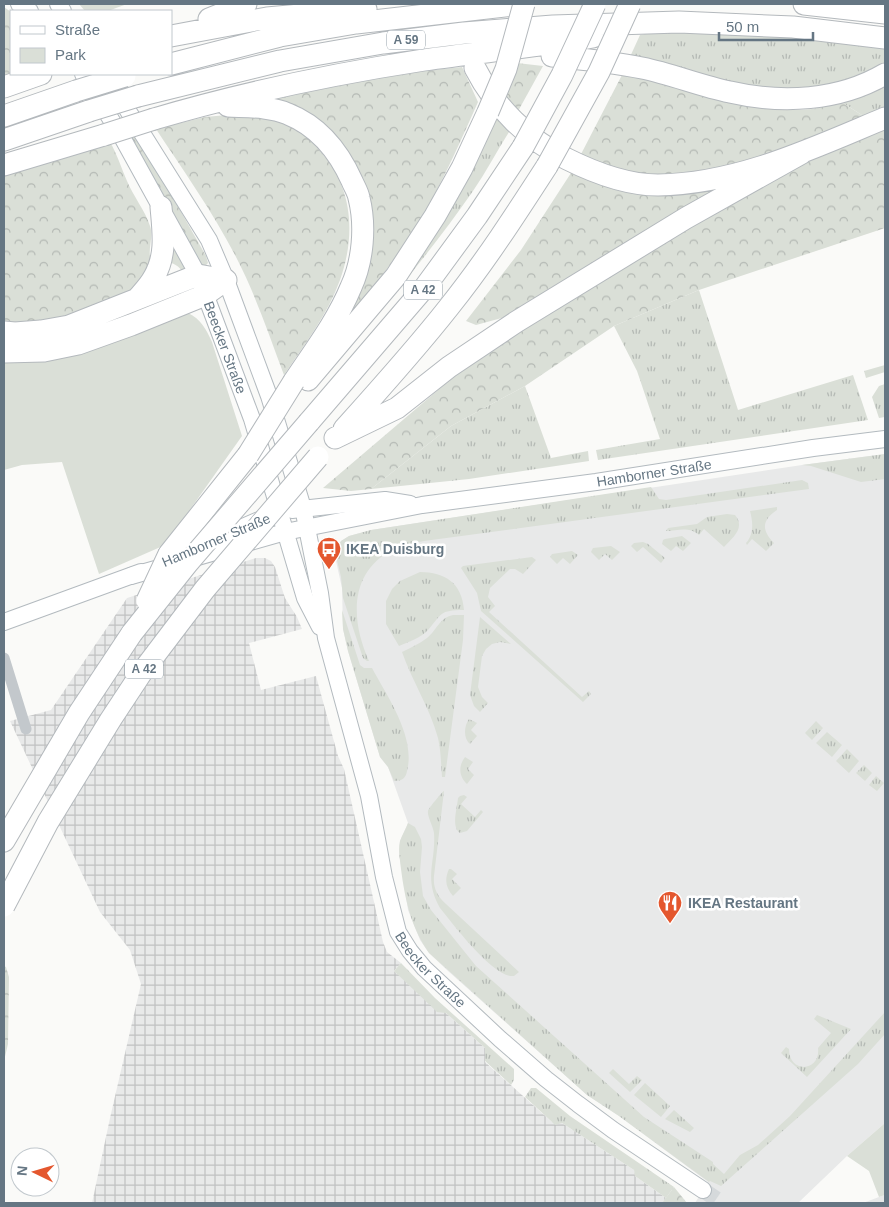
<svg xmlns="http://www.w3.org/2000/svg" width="889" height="1207" font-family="Arial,sans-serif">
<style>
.built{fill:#e8e9e9}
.industrial{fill:url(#industrial-grid)}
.grass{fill:url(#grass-tufts)}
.forest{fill:url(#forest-crowns)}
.park{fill:#dadfd7}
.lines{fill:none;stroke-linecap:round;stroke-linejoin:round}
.secondary-tunnel{stroke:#d5d9db;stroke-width:16;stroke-dasharray:16 8;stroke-linecap:butt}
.secondary-casing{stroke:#b3babf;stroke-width:18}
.highway-casing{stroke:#b4b9bd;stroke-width:23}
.street{stroke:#c3c8cc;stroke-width:11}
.secondary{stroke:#fff;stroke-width:16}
.highway{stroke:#fff;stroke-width:21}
.highway-bridge-casing{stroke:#b4b9bd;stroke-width:23;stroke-linecap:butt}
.highway-bridge{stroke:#fff;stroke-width:21}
.labels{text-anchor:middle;stroke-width:5;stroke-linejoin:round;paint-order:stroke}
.shield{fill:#fff;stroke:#939fa8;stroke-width:1}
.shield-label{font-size:12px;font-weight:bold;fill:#657683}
.street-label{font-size:14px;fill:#657683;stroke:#fff}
.poi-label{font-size:14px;font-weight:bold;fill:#657683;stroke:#fff;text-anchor:start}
</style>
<defs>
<pattern id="industrial-grid" width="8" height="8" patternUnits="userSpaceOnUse" patternTransform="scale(1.25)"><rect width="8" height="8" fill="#e8e9e9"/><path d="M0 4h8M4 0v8" fill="none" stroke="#c0c1c2"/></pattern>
<pattern id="grass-tufts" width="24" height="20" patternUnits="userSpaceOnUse" patternTransform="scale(1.25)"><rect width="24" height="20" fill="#dadfd7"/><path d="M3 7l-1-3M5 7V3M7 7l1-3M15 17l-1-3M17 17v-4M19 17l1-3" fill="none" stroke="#b4b9b4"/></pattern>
<pattern id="forest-crowns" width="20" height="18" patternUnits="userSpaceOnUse" patternTransform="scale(1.25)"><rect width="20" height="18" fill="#dadfd7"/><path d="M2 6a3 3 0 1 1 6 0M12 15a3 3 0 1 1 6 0" fill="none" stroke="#b4b9b4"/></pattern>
</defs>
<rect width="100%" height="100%" fill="#fafaf8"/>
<!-- built -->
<path class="built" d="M885 454V1123L847 1156 798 1203H695L708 1182 619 1116 587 1095 448 971 429 953 420 940 408 910 399 852 400 841 408 823 388 767 380 757 348 651 343 629 342 588 336 561V548L341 541 349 536 371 530 802 465Z
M885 1195V1203H863L879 1197Z"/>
<!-- industrial -->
<path class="industrial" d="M256 558H265L271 561 275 567 285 598 297 617 302 629 249 643 261 690 316 676 338 756 344 769 383 942 387 952 401 963 394 971 446 1013 485 1048V1062L552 1122 562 1123 634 1170 635 1176 666 1198 662 1203H92L110 1118 141 984 130 950 100 912 10 721 51 710 127 598Z"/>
<!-- grass -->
<path class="grass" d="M659 31 790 36 885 48V63L840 84 776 92 629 59 640 35Z
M885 87V109L865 117 843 103Z
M496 117 509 132C497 151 486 172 473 191 434 247 391 299 346 351Z
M169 239 187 271 183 273C179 265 174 264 166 261Z
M699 290 738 410 853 375 868 420 598 460 596 450 660 439 637 371 614 326Z
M885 365V372L866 378 864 371Z
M885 384V417L879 418 872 397 879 386Z
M525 386 551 458 588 451 589 461 469 479 371 489 451 426Z
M885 454V479L861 482 811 466 802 465Z
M802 480 808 483 809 489 424 541C414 543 403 545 394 549 348 572 351 621 369 661H367L363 658 343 598 341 577 335 552 341 541 349 536 371 530 651 487 659 499 666 500Z
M777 507V510C762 520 761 530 774 543L766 551 752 539 747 545 746 543C754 534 753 522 750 511Z
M727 514 735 515C746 528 732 538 724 547L704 529 699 535C688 526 678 531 666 531L668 528 697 524 707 517Z
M682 536 691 543 683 551 676 546 671 551 662 544 663 540 665 539Z
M643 542 648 544 665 558 661 563 643 547 637 552 631 546 634 543Z
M611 546 620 552 612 560 605 554 599 560 591 552 593 548Z
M572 551 578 555 570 564 563 558 557 564 550 557 552 554Z
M532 557 536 560 523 574 515 569H510L490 588 488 597 495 606 489 612 582 697 589 691 591 694 583 702 481 611 477 593 461 568 463 566Z
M420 572C445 572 462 583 464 610 439 610 442 614 428 630 421 638 408 642 399 646L386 624V601L392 589 400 581Z
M342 610 360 665 364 668H372C387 696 416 737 407 771 406 778 402 781 394 781L388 767 380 757 348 651 343 629Z
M453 615H464L463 640 445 777H442C441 764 441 751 438 738 430 708 412 681 402 652 410 648 419 644 427 638 437 630 439 618 453 615Z
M480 617 511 644 500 642 492 644 486 649 482 656 478 687 482 697 488 703 480 712 474 706 470 695Z
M469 719 477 723 471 730 477 736 470 744C463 738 464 726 469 719Z
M816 721 823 728 812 740 805 733Z
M827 732 842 745 832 757 816 743Z
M847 749 859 761 849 773 836 761Z
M465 757 473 762 468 769 474 775 467 784C459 777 458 766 465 757Z
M864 765 872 773 865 781 856 773Z
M876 776 884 783 877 791 869 785Z
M444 791 434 876C433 888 437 896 446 904L519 972 514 976C494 979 453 924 440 908 423 878 436 863 434 833 433 826 427 816 428 811 428 809 442 792 444 791Z
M464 795 467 797 461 804 475 817 481 810 483 812 467 831 460 833C451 827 457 809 458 798L460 796Z
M408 823 415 827 421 839 422 847 420 872 423 896 431 910 476 966 644 1117 713 1162V1164L724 1174 740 1155 758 1145 790 1116 885 1012V1034L858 1064 721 1186 710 1181 709 1182 619 1116 587 1095 429 953C411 927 405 900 401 869 400 860 398 850 400 841 402 835 406 829 408 823Z
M449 869H451L457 874 452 879 461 888 453 896C446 888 444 880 449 869Z
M401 963 435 998 514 1069V1080L511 1085 485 1061V1048L446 1013 437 1012 394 971Z
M817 1015 851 1029 807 1077 781 1053 786 1047 789 1049C789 1074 821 1072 818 1048L831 1033 814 1019Z
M613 1069 629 1084 637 1076 642 1080 630 1092 609 1073Z
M645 1083 670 1106 661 1117 634 1095Z
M531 1088H536L570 1116 674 1187 666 1198 635 1176 634 1170 562 1123 555 1125 552 1122 525 1097Z
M674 1110 694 1128 690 1132 665 1119Z"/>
<!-- forest -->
<path class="forest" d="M4 7 11 12V74L4 77Z
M517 63 543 66 517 113 504 99Z
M462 67 478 102C462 138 446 174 427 209 400 255 366 296 334 339L359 290 353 163 263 101C326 83 397 73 462 67Z
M623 73C682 89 750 115 812 109 822 107 833 105 843 103L865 117 743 164 700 173 659 176 621 172 579 158Z
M227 115C251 115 276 118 298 130 306 134 314 144 320 151 353 187 356 235 340 280 328 314 304 345 284 375 269 335 255 293 235 255 212 211 183 170 156 129L205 117Z
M885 123V228L699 290 614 326 525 386 451 426 371 489 351 491 323 488 451 379 481 355 540 316 781 174Z
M137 134 206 256 208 263 205 266H201L129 136Z
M110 142C117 154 121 167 127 181 133 196 145 210 150 226 154 237 147 250 151 260L139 288 58 321 4 324V174Z
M571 173 616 190 657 194 730 185 513 315 476 325 466 321 521 250Z
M4 966 6 967 9 977 8 1044 4 1061Z
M674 1187 687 1203H662Z"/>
<!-- park -->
<path class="park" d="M79 4H127L108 11H85Z
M188 313C201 319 206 329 212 342L242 436 165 545 99 574 62 462 22 465 4 470V359Z
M885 1123V1195L879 1197 869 1171 847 1156Z"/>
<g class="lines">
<!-- secondary-tunnel -->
<path class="secondary-tunnel" d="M703 1190 722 1203"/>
<defs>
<g id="secondary">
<path d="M19 4 30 11"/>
<path d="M58 4 63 11"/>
<path id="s1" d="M83 74 123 139 198 275 252 419 305 598 320 627"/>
<path id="s2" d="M105 74 209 240 226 280 269 396 303 508 320 593 326 638 369 796 384 877 398 932 410 951 424 968 500 1039 546 1079 578 1104 613 1130 703 1190"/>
<path d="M292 510 385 500 410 504"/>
<path d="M206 543 266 517"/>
<path id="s3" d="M131 576 285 532 422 505 596 482 813 448 885 439"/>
<path d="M4 622 141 572"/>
</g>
<path id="highway" d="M804 4 885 13
M209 19 246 4
M171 36 267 18 366 9
M552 56C582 59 613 62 642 68 672 74 700 86 730 92 782 104 839 101 885 74
M171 64 280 36 356 23 522 4
M475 68C495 107 528 140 567 159 595 173 627 185 658 185 738 184 813 148 885 118
M4 87 41 74
M138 96 280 61 383 43 464 33 553 26 679 22 793 27 885 38
M228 106C247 107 270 106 288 114 318 126 339 152 352 181 354 186 358 192 359 198 366 226 363 261 351 287 337 321 314 351 294 381
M4 116 76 91
M154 119C242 93 333 74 424 60 480 52 537 47 593 37
M4 140 89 111
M4 165 104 135
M137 299C143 292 150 285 154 277 167 255 163 231 161 207
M4 332 15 333 41 331 69 326 198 275 226 280
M4 352 44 351 78 344 131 325 205 295 226 280
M308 380 396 276 435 216 462 168 488 112
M309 422 425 287 477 216 523 147
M344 429C380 389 416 349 449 307 485 262 516 214 547 166
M335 438 397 408 449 367 516 322 686 218 802 153
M169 554 248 455
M4 841 79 713 132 633"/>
</defs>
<!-- secondary casing -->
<use href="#secondary" class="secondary-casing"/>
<!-- highway casing -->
<use href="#highway" class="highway-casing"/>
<!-- street -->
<path class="street" d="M4 658 26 729"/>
<!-- secondary -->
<use href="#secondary" class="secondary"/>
<!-- highway -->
<use href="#highway" class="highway"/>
<defs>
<path id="highway-bridge" d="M76 91 125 76
M89 111 138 96
M488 112 506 69 524 4
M104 135 154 119
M523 147 562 75 595 4
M547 166 599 72 630 4
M248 455 294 381
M147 601 169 554
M132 633 187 564 309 422
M4 906 48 822 111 719 142 672 205 589 318 457"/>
</defs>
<!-- highway-bridge casing -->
<use href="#highway-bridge" class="highway-bridge-casing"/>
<!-- highway-bridge -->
<use href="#highway-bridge" class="highway-bridge"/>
</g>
<!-- icons -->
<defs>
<symbol id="bus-pin" viewBox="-11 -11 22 30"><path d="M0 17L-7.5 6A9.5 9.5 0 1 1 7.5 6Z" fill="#e4572e" stroke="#fff"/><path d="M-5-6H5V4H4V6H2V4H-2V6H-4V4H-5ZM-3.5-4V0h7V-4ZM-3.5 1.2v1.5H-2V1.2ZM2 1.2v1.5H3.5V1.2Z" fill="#fff"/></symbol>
<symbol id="restaurant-pin" viewBox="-11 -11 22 30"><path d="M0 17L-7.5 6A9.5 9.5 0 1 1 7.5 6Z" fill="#e4572e" stroke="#fff"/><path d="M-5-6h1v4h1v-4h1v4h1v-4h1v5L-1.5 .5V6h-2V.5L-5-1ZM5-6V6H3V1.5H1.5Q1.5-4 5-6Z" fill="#fff"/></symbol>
</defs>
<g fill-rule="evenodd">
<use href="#bus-pin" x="315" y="535" width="28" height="38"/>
<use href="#restaurant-pin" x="656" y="889" width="28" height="38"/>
</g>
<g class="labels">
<!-- shield labels -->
<g class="shield">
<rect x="387" y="30.5" width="38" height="19" rx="4"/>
<rect x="404" y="280.5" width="38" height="19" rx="4"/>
<rect x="125" y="659.5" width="38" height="19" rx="4"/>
</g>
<g class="shield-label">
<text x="406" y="44">A 59</text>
<text x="423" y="294">A 42</text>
<text x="144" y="673">A 42</text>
</g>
<!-- street labels -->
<g class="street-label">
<text dy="5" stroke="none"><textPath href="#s1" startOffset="309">Beecker Straße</textPath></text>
<text dy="5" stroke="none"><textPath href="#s3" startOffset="534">Hamborner Straße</textPath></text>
<text transform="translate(216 540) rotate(-23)" y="5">Hamborner Straße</text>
<text dy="5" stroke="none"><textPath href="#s2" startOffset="965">Beecker Straße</textPath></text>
</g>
<!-- poi labels -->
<g class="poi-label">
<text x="346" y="554">IKEA Duisburg</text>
<text x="688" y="908">IKEA Restaurant</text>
</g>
</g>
<!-- border -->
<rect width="889" height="1207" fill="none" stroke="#657683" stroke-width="10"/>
<!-- legend -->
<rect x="10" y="10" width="162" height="65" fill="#ffffff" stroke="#c1c8cd"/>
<rect x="20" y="26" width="25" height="8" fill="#ffffff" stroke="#c1c8cd"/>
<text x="55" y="35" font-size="15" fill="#657683">Straße</text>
<rect x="20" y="48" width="25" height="15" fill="#dadfd7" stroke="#c1c8cd"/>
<text x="55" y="60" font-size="15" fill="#657683">Park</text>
<!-- north arrow -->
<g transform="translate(35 1172) rotate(275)"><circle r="24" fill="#ffffff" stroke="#c1c8cd"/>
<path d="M0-4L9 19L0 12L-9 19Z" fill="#e4572e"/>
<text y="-8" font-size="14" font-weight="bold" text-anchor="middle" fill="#657683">N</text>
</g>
<!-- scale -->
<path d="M719 32v8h94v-8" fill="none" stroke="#657683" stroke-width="2.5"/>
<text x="726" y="32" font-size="15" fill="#657683" stroke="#ffffff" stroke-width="4" paint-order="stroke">50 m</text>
</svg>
